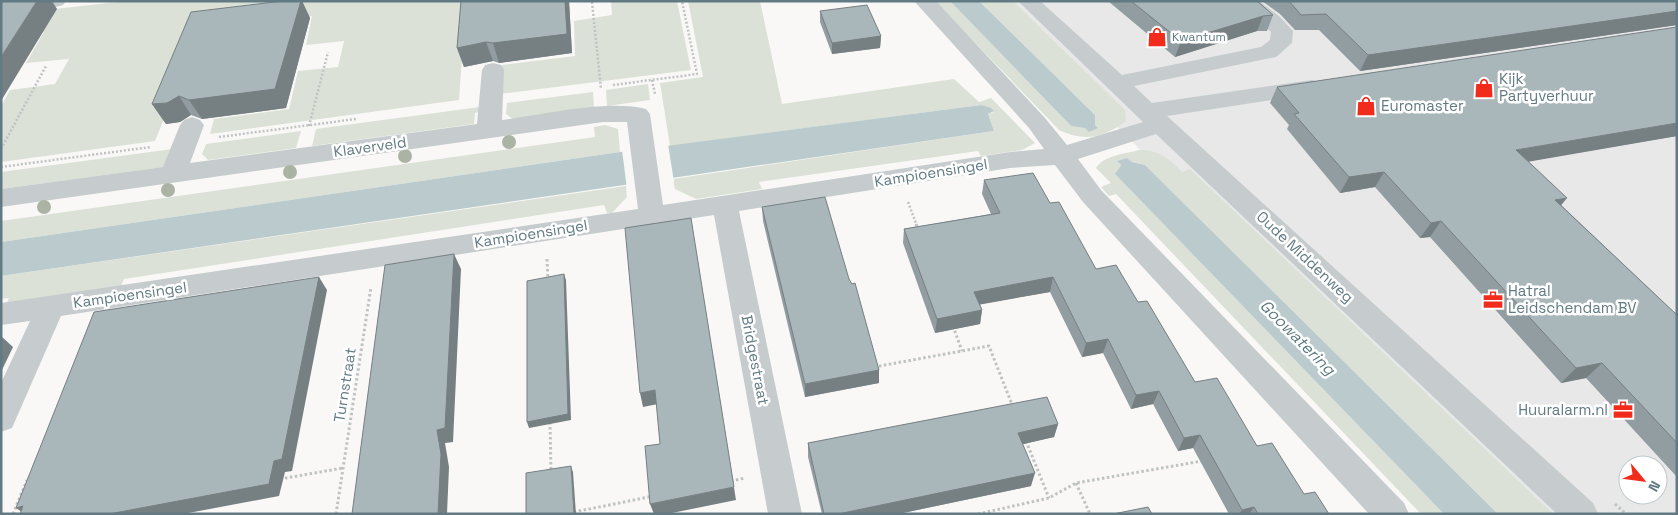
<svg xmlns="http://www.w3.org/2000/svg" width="1678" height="515" font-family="'Space Grotesk',sans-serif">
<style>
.built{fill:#e7e8e7;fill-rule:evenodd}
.green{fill:#dbe1d6}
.water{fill:#bbcbcd}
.pier{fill:#f9f8f6}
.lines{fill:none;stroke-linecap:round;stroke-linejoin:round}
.path-far1{stroke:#bfc3c4;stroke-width:2.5;stroke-dasharray:2 2;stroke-linecap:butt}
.path{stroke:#bfc3c4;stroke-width:3;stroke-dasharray:2.5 2.5;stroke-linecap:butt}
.minor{fill:#c6cbce;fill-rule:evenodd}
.tree{fill:#aab3a4}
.wall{fill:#919da0}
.shaded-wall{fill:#767f82}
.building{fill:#a9b6ba;stroke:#767f82}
.labels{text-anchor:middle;stroke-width:5;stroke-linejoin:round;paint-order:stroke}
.far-poi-label{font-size:12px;fill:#617a83;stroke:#fff;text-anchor:start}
.poi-label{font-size:15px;fill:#617a83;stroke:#fff;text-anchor:start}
.street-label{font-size:15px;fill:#617a83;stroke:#fff}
.water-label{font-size:16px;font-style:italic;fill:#5c7a7e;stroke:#fff}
</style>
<rect width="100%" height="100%" fill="#f9f8f6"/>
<!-- built -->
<path class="built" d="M988 1H1677V514H1513ZM1628 465H1658V495H1628Z"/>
<!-- green -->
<path class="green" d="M126 1H466L459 100 210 134 214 119 289 109 298 71 338 67 344 41 306 45 312 16 200 30 155 141 1 162V106L10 90 55 84 69 59 26 63 44 32 1 37V15Z
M611 1H677L691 70 500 94 502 65 575 56 574 21 612 15Z
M688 1H760L782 104 954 79 979 102 991 98 1035 143 1022 150 981 156 978 151 759 182 762 189 696 199 675 189 673 179 994 131 988 114 994 112 981 105 670 146 660 83 703 77Z
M935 1H950L1071 126 1098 128 1095 125V115L979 1H1013L1125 110 1126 121C1104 138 1084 142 1059 130Z
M648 84 650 100 607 106 606 90Z
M593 92 594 108 513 119 506 114 507 103Z
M487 106 486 111 475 113 474 124 312 146 316 129Z
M605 125 618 129 620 152 1 242V221L595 137 594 127Z
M301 131 296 148 208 160 202 154 206 144Z
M180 148 164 167 1 189V172Z
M1139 150C1159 150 1169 158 1182 172L1190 169 1553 514H1498L1145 165 1132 162 1127 158 1118 161 1121 165 1115 174 1444 514H1421L1116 194 1109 196 1101 187 1111 183 1096 168C1104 155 1125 154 1139 150Z
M626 186 627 197 612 213H607L604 205 124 279 120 288 5 306 9 298 1 299V276Z"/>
<!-- water -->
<path class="water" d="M950 1H979L1095 115V125L1098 128 1089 132 1085 128 1071 126Z
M981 105 991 108 994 111 988 114 994 131 1 276V242L620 152Z
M1127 158 1132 162 1145 165 1498 514H1444L1115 174 1121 165 1117 161Z"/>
<!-- pier -->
<path class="pier" d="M668 144 674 182 627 189 622 150Z"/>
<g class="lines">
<!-- path-far1 -->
<path class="path-far1" d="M592 2 601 89
M652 80 655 94
M613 85 697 74 682 1
M309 126 328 52
M219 137 356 119
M1 149 46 66
M1 167 151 147
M908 202 917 226"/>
<!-- path -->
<path class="path" d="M916 224 918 229
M547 259 548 281
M953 326 962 351
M874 367 989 346 1013 407
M550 422 551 473
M1026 441 1049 498
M280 479 343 468
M731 481 745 478
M1076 483 1090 514
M1615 504 1626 514
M13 514 27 480
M336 514 371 287
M564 514 654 496
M978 514 1049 498 1076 483 1202 461"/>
<!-- minor -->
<path class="minor" d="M1 1H66L63 5 56 7 1 13Z
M914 1H936L1045 118 1067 145 1143 122 1018 1H1040L1122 75 1261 47 1270 40 1271 32 1235 1H1259L1279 16 1293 31 1292 43 1276 57 1134 86 1152 103 1312 80 1320 82 1323 87 1320 92 1312 94 1167 116 1593 503 1598 514H1557L1156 134 1078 159 1101 190 1404 503 1409 514H1369L1083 202 1055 165 1010 168 739 211 802 514H768L714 215 61 316 12 428 1 432V383L30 321 1 325V303L638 209 627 122H603L1 207V189L163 167 180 125 184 120 192 117 200 120 204 125 190 163 477 124 482 70 485 65 493 63 501 65 504 70 502 120C542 115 608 99 646 109L650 114 663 205 1010 152 1044 149 1029 128Z"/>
</g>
<!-- trees -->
<g class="tree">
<circle cx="509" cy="142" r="7"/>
<circle cx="405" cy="156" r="7"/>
<circle cx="290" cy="172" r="7"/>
<circle cx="168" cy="190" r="7"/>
<circle cx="44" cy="207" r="7"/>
</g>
<!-- wall -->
<path class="wall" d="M283 1H302L310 18 286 108 202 119 191 115 180 122 166 124 152 104Z
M461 1H569L572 53 499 63 493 61 464 67 457 48Z
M1108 1H1257L1273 15 1267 31H1257L1175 57Z
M1262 1H1677V25L1360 71 1319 30H1295L1280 14Z
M820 11 881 36 880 48 832 54 820 22Z
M1277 87 1677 136 1528 161 1561 205 1677 315V477L1586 378 1561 383 1430 237 1420 238 1375 187 1340 193 1287 129 1289 125 1270 103Z
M984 180 1050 203 1096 269 1138 302 1195 382 1304 494 1329 514H1229L1193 448 1178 451 1153 404 1131 409 1103 353 1082 357 1050 292 980 304 982 310 980 324 935 333 903 243 904 229 991 214 982 194Z
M762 207 849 279 879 370V383L805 397 763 221Z
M1058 424 1054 437 1023 444 1031 486 898 514H822L808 457V443Z"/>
<!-- shaded-wall -->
<path class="shaded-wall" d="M37 1H52L57 9 1 101V57Z
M301 1H302L310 18 286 108 202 119 189 100Z
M565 1H569L572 53 499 63 493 43Z
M1677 11V25L1360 71 1368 55Z
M1263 16 1257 31 1175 57 1181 41Z
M881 36 880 48 832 54V43Z
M486 42 493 61 464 67 457 48Z
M179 96 191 115 180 122 166 124 152 104Z
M1677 123V136L1504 166 1516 150Z
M1384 172 1375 187 1340 193 1349 177Z
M1567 198 1554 214 1555 200Z
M691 218 736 500 667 514H654L650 504 734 487Z
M1441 221 1430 237 1420 238 1431 223Z
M454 254 461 269 453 442 445 443 449 467 447 514H438L437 430Z
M564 274 566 280 571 420 529 428 527 422Z
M319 277 327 290 292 471 285 472 279 496 183 514H109Z
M1053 277 1050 292 972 306 974 292Z
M982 310 980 324 935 333 937 319Z
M1 336 13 347 1 372Z
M1108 339 1103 353 1082 357 1086 343Z
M1602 363 1586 378 1561 383 1576 368Z
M879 370V383L805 397V384Z
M655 390 658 404 643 407 640 393Z
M1159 391 1153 404 1131 409 1136 395Z
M1058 424 1054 437 1015 446 1018 433Z
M1200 435 1193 448 1178 451 1184 438Z
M571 466 573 472 576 514H574Z
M1035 473 1031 486 898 514H838Z
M23 506 25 514 16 508Z
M1254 507 1249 514H1239L1242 510Z"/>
<!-- building -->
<path class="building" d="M1 1H37L1 57Z
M283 1H301L275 89 189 100 179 96 167 103 152 104 191 12Z
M461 1H565L567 34 493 43 486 42 457 48Z
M1131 1H1257L1273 15 1263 16 1181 41Z
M1289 1H1677V11L1368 55 1326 14 1301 15Z
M867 5 881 36 832 43 820 11Z
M1677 27V123L1516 150 1567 198 1555 200 1677 315V443L1602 363 1576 368 1441 221 1431 223 1384 172 1349 177 1294 114 1299 113 1277 87Z
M1033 173 1050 203 1059 202 1096 269 1116 265 1138 302 1147 301 1195 382 1217 378 1257 446 1272 443 1304 494 1315 492 1329 514H1258L1254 507 1242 510 1200 435 1184 438 1159 391 1136 395 1108 339 1086 343 1053 277 974 292 982 310 937 319 904 229 1000 213 984 180Z
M825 197 849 279 852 284 855 283 879 370 805 384 762 207Z
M691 218 734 487 650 504 645 446 660 444 655 390 640 393 625 228Z
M454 254 445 428 437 430 441 454 438 514H352L385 265Z
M564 274 568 414 527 422V281Z
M319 277 282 459 274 461 269 484 109 514H20L23 506 16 508 94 312Z
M1047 397 1058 424 1018 433 1035 473 838 514H824L808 443Z
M571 466 574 514H526V473Z
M1148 507 1152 514H1113Z"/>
<!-- icons -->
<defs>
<symbol id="shop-bare" viewBox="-9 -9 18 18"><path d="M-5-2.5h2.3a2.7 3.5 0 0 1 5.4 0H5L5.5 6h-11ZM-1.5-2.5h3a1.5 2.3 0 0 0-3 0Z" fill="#f22c1d" stroke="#fff" stroke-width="2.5" paint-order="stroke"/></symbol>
<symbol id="office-bare" viewBox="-9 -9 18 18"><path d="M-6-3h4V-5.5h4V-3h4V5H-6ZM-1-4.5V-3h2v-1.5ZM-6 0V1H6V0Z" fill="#f22c1d" stroke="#fff" stroke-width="2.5" paint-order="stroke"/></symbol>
</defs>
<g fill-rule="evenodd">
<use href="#shop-bare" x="1143" y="23" width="28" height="28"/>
<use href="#shop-bare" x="1470" y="74" width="28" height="28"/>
<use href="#shop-bare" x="1352" y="92" width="28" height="28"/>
<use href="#office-bare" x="1479" y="286" width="28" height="28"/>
<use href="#office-bare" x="1609" y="396" width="28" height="28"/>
</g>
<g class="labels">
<!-- far-poi labels -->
<g class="far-poi-label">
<text x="1172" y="41">Kwantum</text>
</g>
<!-- poi labels -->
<g class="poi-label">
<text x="1499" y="84">Kijk<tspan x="1499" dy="17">Partyverhuur</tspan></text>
<text x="1381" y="111">Euromaster</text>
<text x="1508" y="296">Hatral<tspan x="1508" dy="17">Leidschendam BV</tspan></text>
<text x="1608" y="415" text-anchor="end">Huuralarm.nl</text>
</g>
<!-- street labels -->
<g class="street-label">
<text transform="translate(370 147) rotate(-8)" y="5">Klaverveld</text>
<text transform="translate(931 173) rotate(-9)" y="5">Kampioensingel</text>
<text transform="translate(531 234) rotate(-9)" y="5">Kampioensingel</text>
<text transform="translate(1305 257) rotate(43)" y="5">Oude Middenweg</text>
<text transform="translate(130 295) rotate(-8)" y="5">Kampioensingel</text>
<text transform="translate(755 360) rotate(79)" y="5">Bridgestraat</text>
<text transform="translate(345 385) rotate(-81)" y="5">Turnstraat</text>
</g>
<!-- water labels -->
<g class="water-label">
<text transform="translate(1298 337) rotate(45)" y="6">Goowatering</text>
</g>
</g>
<!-- border -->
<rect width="1678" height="515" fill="none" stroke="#617a83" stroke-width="5"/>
<!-- north arrow -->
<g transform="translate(1643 480) rotate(119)"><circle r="24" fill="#ffffff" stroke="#c0cacd"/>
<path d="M0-4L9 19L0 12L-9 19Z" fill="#f22c1d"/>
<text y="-8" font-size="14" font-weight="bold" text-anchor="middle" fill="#617a83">N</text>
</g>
</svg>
